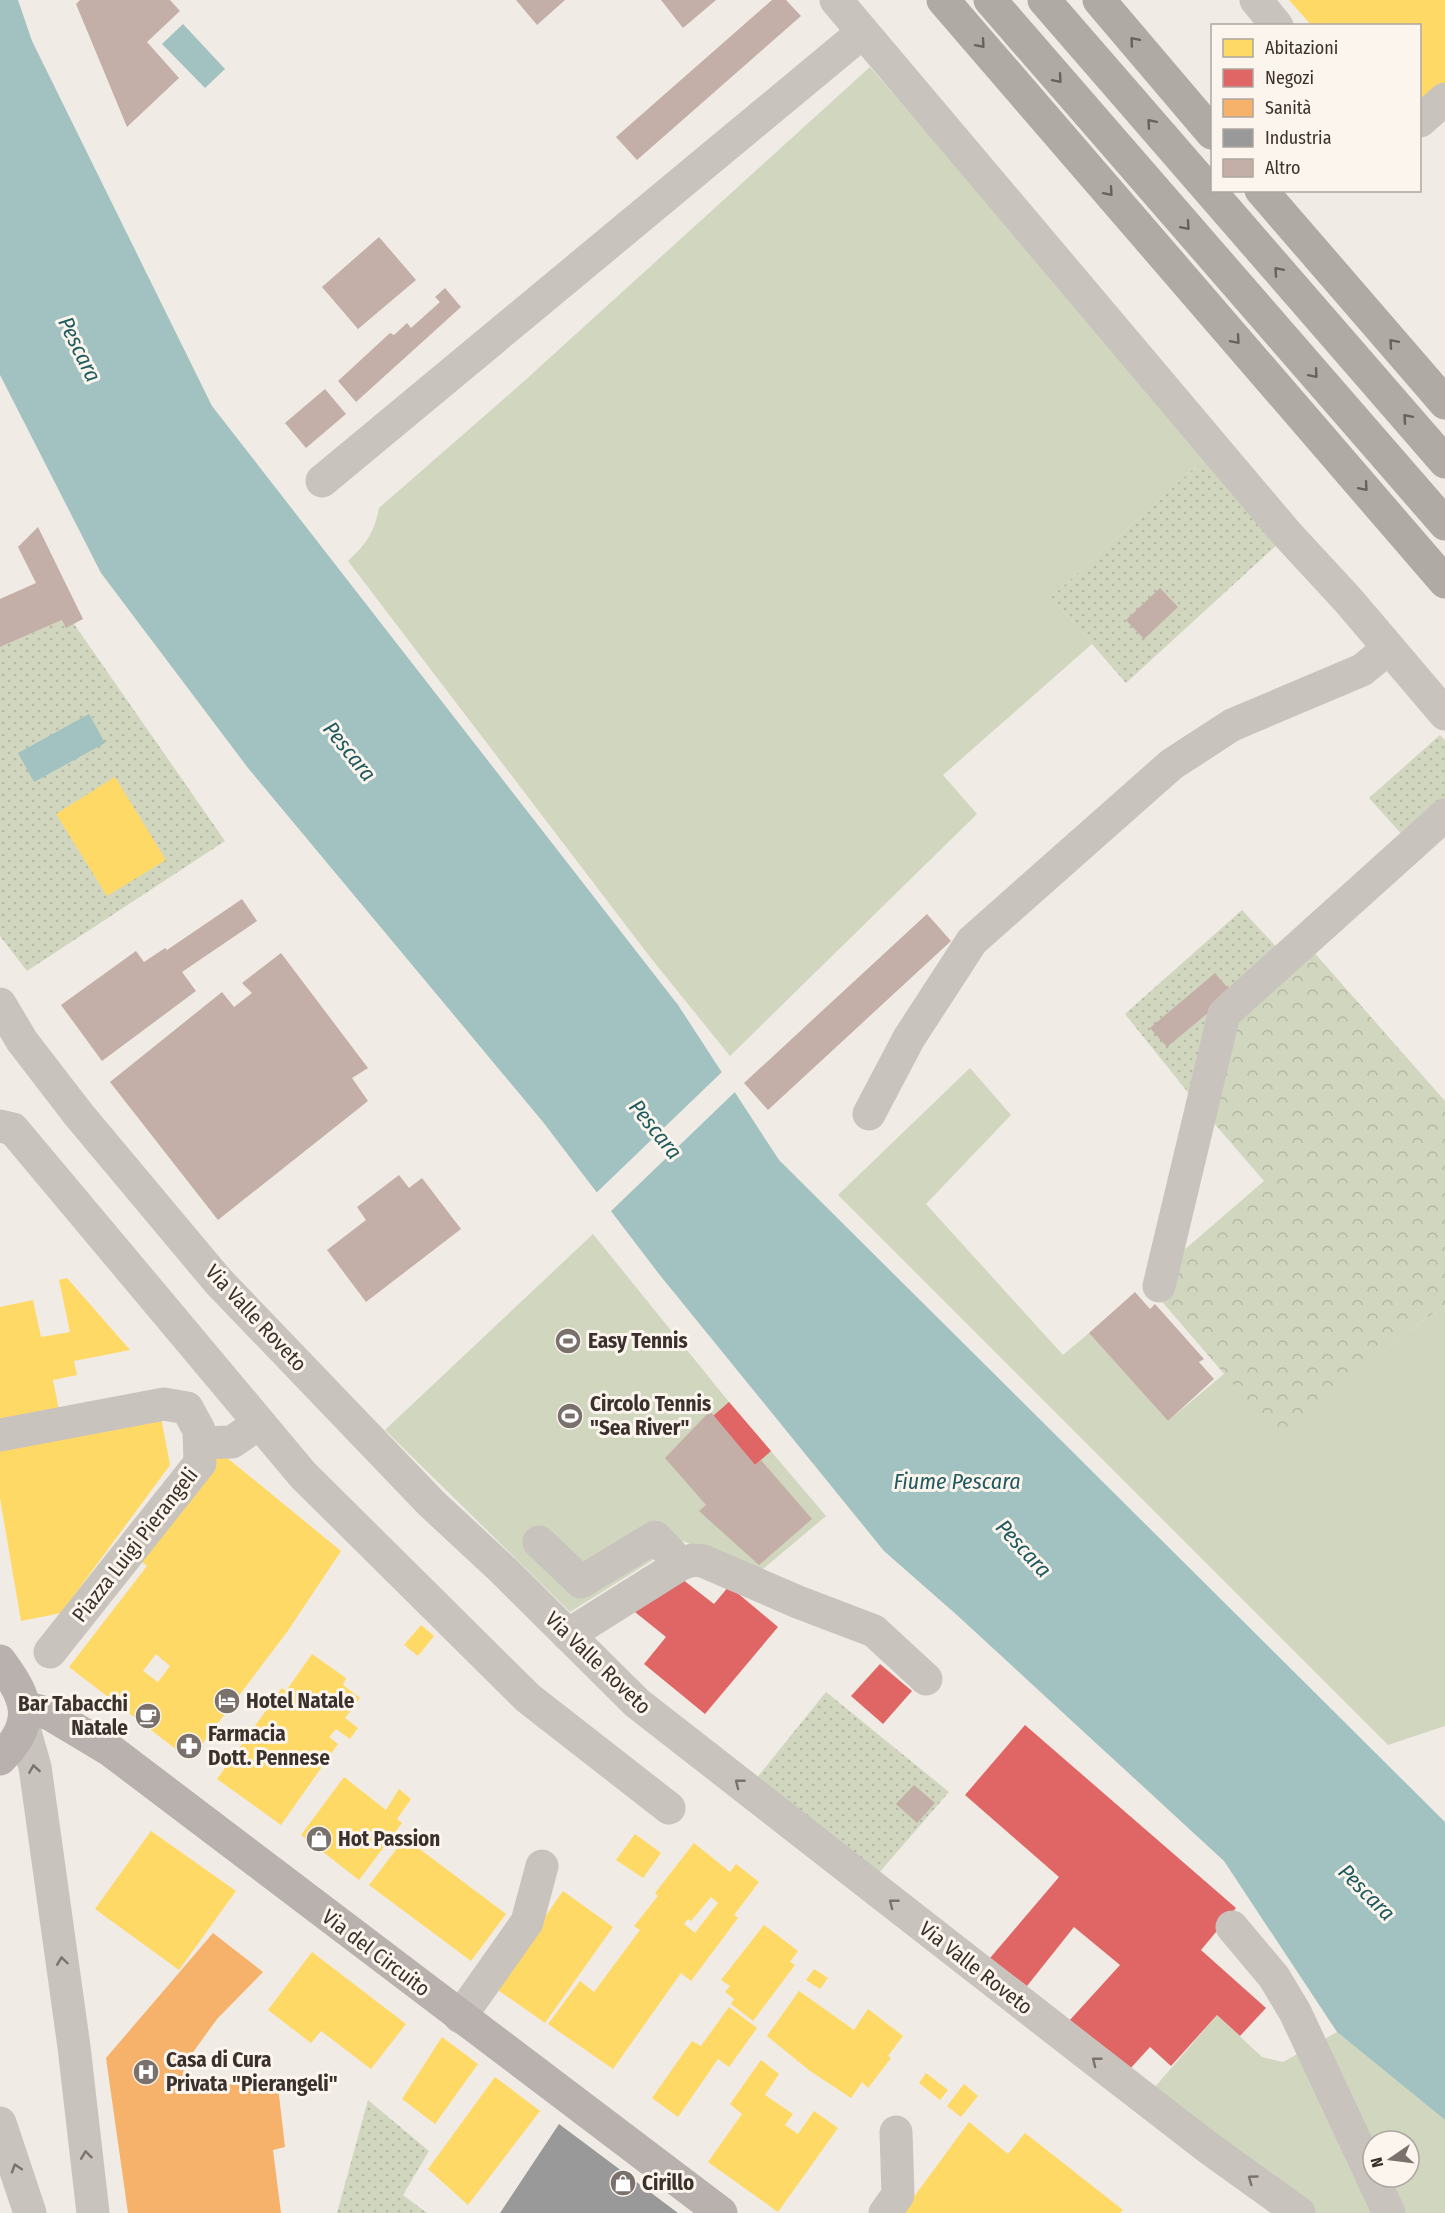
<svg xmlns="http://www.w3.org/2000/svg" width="1445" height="2213" font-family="'Fira Sans Condensed',sans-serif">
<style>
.grass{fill:#d1d6bf;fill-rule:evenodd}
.forest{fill:url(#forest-crowns)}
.garden{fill:url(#garden-dots)}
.water{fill:#a1c2c1}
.pier{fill:#f0ebe5}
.homes{fill:#ffd966;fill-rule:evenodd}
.shops{fill:#e06666}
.health{fill:#f6b26b}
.industry{fill:#999}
.building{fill:#c3afa7}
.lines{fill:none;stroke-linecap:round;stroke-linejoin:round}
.minor{stroke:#c9c3be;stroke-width:33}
.major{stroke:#b8b1ad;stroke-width:33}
.highway{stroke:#afaaa4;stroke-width:33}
.oneway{stroke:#69615b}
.oneway2{stroke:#7b726d}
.labels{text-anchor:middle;stroke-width:6;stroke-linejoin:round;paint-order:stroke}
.street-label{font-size:21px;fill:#3b302b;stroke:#fbf5ee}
.poi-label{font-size:21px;font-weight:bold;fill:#3b302b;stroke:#fbf5ee;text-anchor:start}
.water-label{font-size:22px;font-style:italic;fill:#1f5a5e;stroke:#fbf5ee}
</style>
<defs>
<pattern id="forest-crowns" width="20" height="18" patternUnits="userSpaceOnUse" patternTransform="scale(1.5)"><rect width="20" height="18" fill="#d1d6bf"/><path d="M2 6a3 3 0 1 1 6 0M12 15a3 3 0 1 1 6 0" fill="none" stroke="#b4b8a4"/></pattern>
<pattern id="garden-dots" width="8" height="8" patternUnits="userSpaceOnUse" patternTransform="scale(1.5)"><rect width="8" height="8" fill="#d1d6bf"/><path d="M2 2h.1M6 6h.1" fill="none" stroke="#b4b8a4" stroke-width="1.8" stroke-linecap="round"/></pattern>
</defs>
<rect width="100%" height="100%" fill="#f0ebe5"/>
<!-- grass -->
<path class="grass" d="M870 67 1208 456 1051 597 1092 644 943 775 977 814 730 1056 650 957 348 561C367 543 374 533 379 508L522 383Z
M970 1068 1011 1115 926 1204 1063 1355 1089 1333 1168 1421 1225 1373 1282 1440 1402 1336 1445 1305V1726L1388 1745 838 1195Z
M593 1234 729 1402 826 1516 757 1574 683 1541 570 1612 385 1430Z
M1217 2015 1262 2057 1283 2062 1337 2032 1445 2120V2213H1311L1148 2095ZM1373 2141H1409V2177H1373Z"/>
<!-- forest -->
<path class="forest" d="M1311 949 1445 1101V1305L1402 1336 1282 1441 1146 1283 1264 1181 1194 1100 1224 1021Z"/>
<!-- garden -->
<path class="garden" d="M1208 456 1280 542 1126 683 1051 597Z
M62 620 74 624 225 841 27 971 0 936V647Z
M1440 735 1445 740V805L1406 839 1369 798Z
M1242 910 1282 953 1224 1021 1194 1100 1125 1014Z
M826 1692 949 1792 877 1875 756 1779Z
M368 2100 429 2151 403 2195 427 2213H337Z"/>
<!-- water -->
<path class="water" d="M0 0H18L32 41 212 406 678 1005 779 1160 1445 1822V2120L1337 2032 1224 1861 958 1616 884 1551 659 1274 543 1122 248 768 101 573 0 375Z
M183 24 225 69 205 88 162 44Z
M89 714 105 743 34 782 18 753Z"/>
<!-- pier -->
<path class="pier" d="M724 1070 737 1090 608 1214 594 1195Z"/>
<!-- homes -->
<path class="homes" d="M1289 0H1445V88L1420 110V26H1312Z
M115 777 166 860 107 896 56 814Z
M67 1278 130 1350 74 1361 77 1375 53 1380 60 1415 0 1427V1307L33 1300 41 1337 70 1332 59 1280Z
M161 1417 170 1465 61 1613 21 1621 0 1498V1447Z
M214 1447 341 1551 287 1632 190 1760 69 1667 147 1566 134 1556ZM156 1654 170 1666 158 1682 143 1671Z
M421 1625 434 1636 418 1656 404 1645Z
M312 1654 346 1678 343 1685 360 1698 345 1718 358 1728 350 1739 336 1729 329 1737 338 1744 281 1825 217 1779 282 1688 286 1691Z
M344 1777 386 1810 399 1789 411 1799 397 1819 402 1823 359 1880 301 1835Z
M151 1831 236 1891 179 1970 95 1909Z
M635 1834 661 1853 643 1878 616 1860Z
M405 1838 506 1914 471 1961 369 1885Z
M694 1843 730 1872 736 1864 759 1882 734 1915 738 1918 691 1981 681 1973 613 2069 548 2024 580 1981 594 1992 640 1930 634 1926 658 1896 655 1893ZM711 1897 718 1903 695 1933 684 1924 688 1919 691 1921Z
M563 1891 613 1927 545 2023 495 1988Z
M764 1925 798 1951 790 1962 795 1965 753 2021 731 2004 734 1999 725 1992 730 1986 721 1980Z
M312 1952 406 2024 371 2069 321 2031 311 2043 268 2010Z
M814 1969 828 1978 820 1989 806 1980Z
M799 1991 854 2030 868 2009 903 2036 888 2056 891 2058 868 2088 862 2082 851 2098 810 2071 767 2036Z
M729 2007 757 2028 729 2067 718 2059 678 2117 652 2098 692 2041 701 2046Z
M442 2037 478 2064 435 2124 402 2099Z
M761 2060 779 2074 765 2095 793 2114 785 2125 798 2134 814 2111 838 2128 778 2212 708 2162 742 2114 730 2104Z
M926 2073 948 2090 940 2100 919 2083Z
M495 2077 540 2111 468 2205 428 2169Z
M964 2084 978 2096 961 2117 947 2106Z
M969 2122 1008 2154 1025 2133 1123 2210 1120 2213H902Z"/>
<!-- shops -->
<path class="shops" d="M729 1402 771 1451 755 1465 713 1416Z
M682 1579 714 1604 729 1586 778 1627 705 1714 644 1664 666 1637 630 1608Z
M880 1664 912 1691 883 1724 851 1696Z
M1025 1725 1236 1908 1201 1950 1266 2008 1240 2036 1217 2015 1171 2066 1150 2047 1129 2070 1069 2021 1120 1965 1074 1927 1027 1986 990 1958 1059 1877 965 1795Z"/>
<!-- health -->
<path class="health" d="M213 1933 263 1972 217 2019 183 2066 185 2090 277 2078 285 2147 273 2150 281 2213H128L106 2058Z"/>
<!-- industry -->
<path class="industry" d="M559 2124 678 2213H500Z"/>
<!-- building -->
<path class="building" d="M80 0H170L180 11 147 42 179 78 127 127 76 4Z
M516 0H565L537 25Z
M661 0H716L683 28Z
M772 0H786L801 16 637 160 616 137Z
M379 237 416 280 358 329 322 287Z
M445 288 461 307 356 402 338 381 390 333 394 335 407 323 411 328 440 302 435 297Z
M325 389 346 414 306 448 285 423Z
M38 527 83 619 66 628 62 620 0 647V599L36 583 18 547Z
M1160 588 1178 607 1144 639 1126 620Z
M242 899 257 921 182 972 196 991 102 1061 61 1005 136 951 144 962 165 948 167 950Z
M927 914 951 941 768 1110 744 1083Z
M281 953 368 1068 352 1078 368 1101 218 1220 110 1082 222 992 234 1007 252 993 242 983Z
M1215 973 1232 993 1167 1047 1150 1028Z
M399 1175 409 1188 422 1178 461 1229 366 1302 327 1250 366 1220 357 1207Z
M1135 1292 1150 1309 1155 1304 1204 1359 1199 1362 1214 1379 1168 1421 1089 1333Z
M710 1411 755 1465 761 1460 812 1519 759 1565 699 1511 706 1505 665 1458Z
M914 1785 935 1803 917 1823 896 1804Z"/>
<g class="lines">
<!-- minor -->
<path class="minor" d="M836 0 1287 534 1348 600 1445 714
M1256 0 1277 26
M1420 121 1445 99
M322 481 863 32
M0 1004 22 1041 79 1115 218 1281 431 1503 503 1570 637 1703 1091 2057 1206 2146 1299 2213
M869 1114 909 1038 972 941 1172 764 1232 725 1362 670 1389 648
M0 1126 13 1129 303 1475 528 1698 669 1808
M1159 1286 1224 1014 1445 815
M0 1435 164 1404 187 1408 199 1430 200 1463 50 1652
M200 1443 232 1442 258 1424
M539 1542 581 1582 655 1537 681 1564
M568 1635 681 1564 693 1560 703 1561 798 1602 874 1631 926 1679
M23 1725 35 1767 74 2047 93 2213
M1232 1927 1274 1977 1295 2012 1389 2213
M460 2017 527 1922 542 1866
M0 2123 30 2213
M885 2213 898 2195 896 2132"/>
<!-- major -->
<path class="major" d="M0 1661C28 1699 37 1722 0 1759
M24 1707 50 1714 110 1750 721 2213"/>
<!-- highway -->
<path class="highway" d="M943 0 1445 582
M990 0 1445 524
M1044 0 1445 462
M1099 0 1212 133
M1261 190 1445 403"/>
</g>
<!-- one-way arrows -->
<defs><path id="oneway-chevron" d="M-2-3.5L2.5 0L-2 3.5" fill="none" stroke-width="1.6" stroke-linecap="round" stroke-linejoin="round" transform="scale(1.5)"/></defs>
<g class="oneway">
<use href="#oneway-chevron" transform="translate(1134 41) rotate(-130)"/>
<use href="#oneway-chevron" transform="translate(981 44) rotate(49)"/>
<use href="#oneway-chevron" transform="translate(1058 79) rotate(49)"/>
<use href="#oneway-chevron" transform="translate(1151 123) rotate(-131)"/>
<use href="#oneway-chevron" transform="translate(1109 192) rotate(49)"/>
<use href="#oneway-chevron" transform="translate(1186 226) rotate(49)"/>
<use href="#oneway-chevron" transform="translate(1278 271) rotate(-131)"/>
<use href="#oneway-chevron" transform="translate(1236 340) rotate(49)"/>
<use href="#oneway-chevron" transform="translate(1393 343) rotate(-131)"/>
<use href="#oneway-chevron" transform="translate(1314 374) rotate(49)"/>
<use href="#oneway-chevron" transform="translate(1407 418) rotate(-131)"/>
<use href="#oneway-chevron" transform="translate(1364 487) rotate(49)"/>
</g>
<g class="oneway2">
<use href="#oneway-chevron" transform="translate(34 1769) rotate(-99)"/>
<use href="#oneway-chevron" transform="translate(739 1783) rotate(-142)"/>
<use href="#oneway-chevron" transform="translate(893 1903) rotate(-142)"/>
<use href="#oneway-chevron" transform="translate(62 1961) rotate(-98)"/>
<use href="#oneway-chevron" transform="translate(1096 2061) rotate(-142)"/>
<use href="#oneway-chevron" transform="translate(86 2155) rotate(-97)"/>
<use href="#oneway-chevron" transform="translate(16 2168) rotate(-108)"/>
<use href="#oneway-chevron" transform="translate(1252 2179) rotate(-144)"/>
</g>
<!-- icons -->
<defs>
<symbol id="stadium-disc" viewBox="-11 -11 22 22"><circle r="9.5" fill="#7a716c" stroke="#fbf5ee"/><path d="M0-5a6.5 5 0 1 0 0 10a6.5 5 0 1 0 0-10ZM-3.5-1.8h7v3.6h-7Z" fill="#fff"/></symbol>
<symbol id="hotel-disc" viewBox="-11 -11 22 22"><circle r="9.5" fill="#7a716c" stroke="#fbf5ee"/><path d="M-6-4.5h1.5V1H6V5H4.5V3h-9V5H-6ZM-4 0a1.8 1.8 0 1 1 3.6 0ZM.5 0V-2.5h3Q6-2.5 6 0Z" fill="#fff"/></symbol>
<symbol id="cafe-disc" viewBox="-11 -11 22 22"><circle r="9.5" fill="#7a716c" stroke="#fbf5ee"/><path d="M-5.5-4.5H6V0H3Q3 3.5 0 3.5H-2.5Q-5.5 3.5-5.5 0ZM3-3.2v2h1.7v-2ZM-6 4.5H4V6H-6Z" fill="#fff"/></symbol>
<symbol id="pharmacy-disc" viewBox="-11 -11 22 22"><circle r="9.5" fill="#7a716c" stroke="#fbf5ee"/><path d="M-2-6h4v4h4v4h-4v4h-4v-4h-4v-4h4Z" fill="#fff"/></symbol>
<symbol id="shop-disc" viewBox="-11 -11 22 22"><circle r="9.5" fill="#7a716c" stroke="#fbf5ee"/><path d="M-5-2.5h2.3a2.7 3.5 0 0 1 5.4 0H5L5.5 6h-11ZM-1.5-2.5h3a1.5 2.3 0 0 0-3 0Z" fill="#fff"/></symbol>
<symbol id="hospital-disc" viewBox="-11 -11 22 22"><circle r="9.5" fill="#7a716c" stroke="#fbf5ee"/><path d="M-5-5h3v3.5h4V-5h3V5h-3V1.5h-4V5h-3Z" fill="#fff"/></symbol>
</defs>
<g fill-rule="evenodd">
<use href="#stadium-disc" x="553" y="1326" width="30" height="30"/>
<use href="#stadium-disc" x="555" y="1401" width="30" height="30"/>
<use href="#hotel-disc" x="212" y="1686" width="30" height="30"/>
<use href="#cafe-disc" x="133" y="1701" width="30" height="30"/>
<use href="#pharmacy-disc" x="174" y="1731" width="30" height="30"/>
<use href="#shop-disc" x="304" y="1824" width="30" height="30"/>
<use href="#hospital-disc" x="131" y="2057" width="30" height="30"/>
<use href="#shop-disc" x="608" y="2168" width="30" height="30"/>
</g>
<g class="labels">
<!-- street labels -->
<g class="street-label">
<text transform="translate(256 1318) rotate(47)" y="7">Via Valle Roveto</text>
<text transform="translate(135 1545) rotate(-52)" y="7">Piazza Luigi Pierangeli</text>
<text transform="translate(598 1663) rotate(44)" y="7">Via Valle Roveto</text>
<text transform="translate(376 1953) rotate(37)" y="7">Via del Circuito</text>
<text transform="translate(976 1968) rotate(38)" y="7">Via Valle Roveto</text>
</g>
<!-- poi labels -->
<g class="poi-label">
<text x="588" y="1348">Easy Tennis</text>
<text x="590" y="1411">Circolo Tennis<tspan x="590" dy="24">"Sea River"</tspan></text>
<text x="246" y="1708">Hotel Natale</text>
<text x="128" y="1711" text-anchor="end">Bar Tabacchi<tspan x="128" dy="24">Natale</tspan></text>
<text x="208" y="1741">Farmacia<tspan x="208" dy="24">Dott. Pennese</tspan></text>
<text x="338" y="1846">Hot Passion</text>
<text x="166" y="2067">Casa di Cura<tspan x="166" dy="24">Privata "Pierangeli"</tspan></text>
<text x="642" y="2190">Cirillo</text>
</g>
<!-- water labels -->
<g class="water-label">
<text transform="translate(80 349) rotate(64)" y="8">Pescara</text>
<text transform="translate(350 751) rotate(51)" y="8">Pescara</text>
<text transform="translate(656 1129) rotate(51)" y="8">Pescara</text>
<text x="957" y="1489">Fiume Pescara</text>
<text transform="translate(1024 1548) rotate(47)" y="8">Pescara</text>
<text transform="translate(1367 1892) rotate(45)" y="8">Pescara</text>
</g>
</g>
<!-- legend -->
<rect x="1211" y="24" width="210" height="168" fill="#fbf5ee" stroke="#aea6a0" stroke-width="1.5"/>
<rect x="1223" y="39" width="30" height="18" fill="#ffd966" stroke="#aea6a0" stroke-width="1.5"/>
<text x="1265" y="54" font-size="18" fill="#3b302b">Abitazioni</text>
<rect x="1223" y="69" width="30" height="18" fill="#e06666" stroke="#aea6a0" stroke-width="1.5"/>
<text x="1265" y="84" font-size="18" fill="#3b302b">Negozi</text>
<rect x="1223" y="99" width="30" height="18" fill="#f6b26b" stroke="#aea6a0" stroke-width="1.5"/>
<text x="1265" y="114" font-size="18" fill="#3b302b">Sanità</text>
<rect x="1223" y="129" width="30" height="18" fill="#999999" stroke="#aea6a0" stroke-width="1.5"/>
<text x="1265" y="144" font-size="18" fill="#3b302b">Industria</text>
<rect x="1223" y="159" width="30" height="18" fill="#c3afa7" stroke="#aea6a0" stroke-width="1.5"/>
<text x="1265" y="174" font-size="18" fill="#3b302b">Altro</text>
<!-- north arrow -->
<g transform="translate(1391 2159) rotate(256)"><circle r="28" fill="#fbf5ee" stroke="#aea6a0" stroke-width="1.5"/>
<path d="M0-4.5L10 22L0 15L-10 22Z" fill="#7a716c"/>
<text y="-9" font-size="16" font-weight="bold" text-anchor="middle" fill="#3b302b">N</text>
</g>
</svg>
